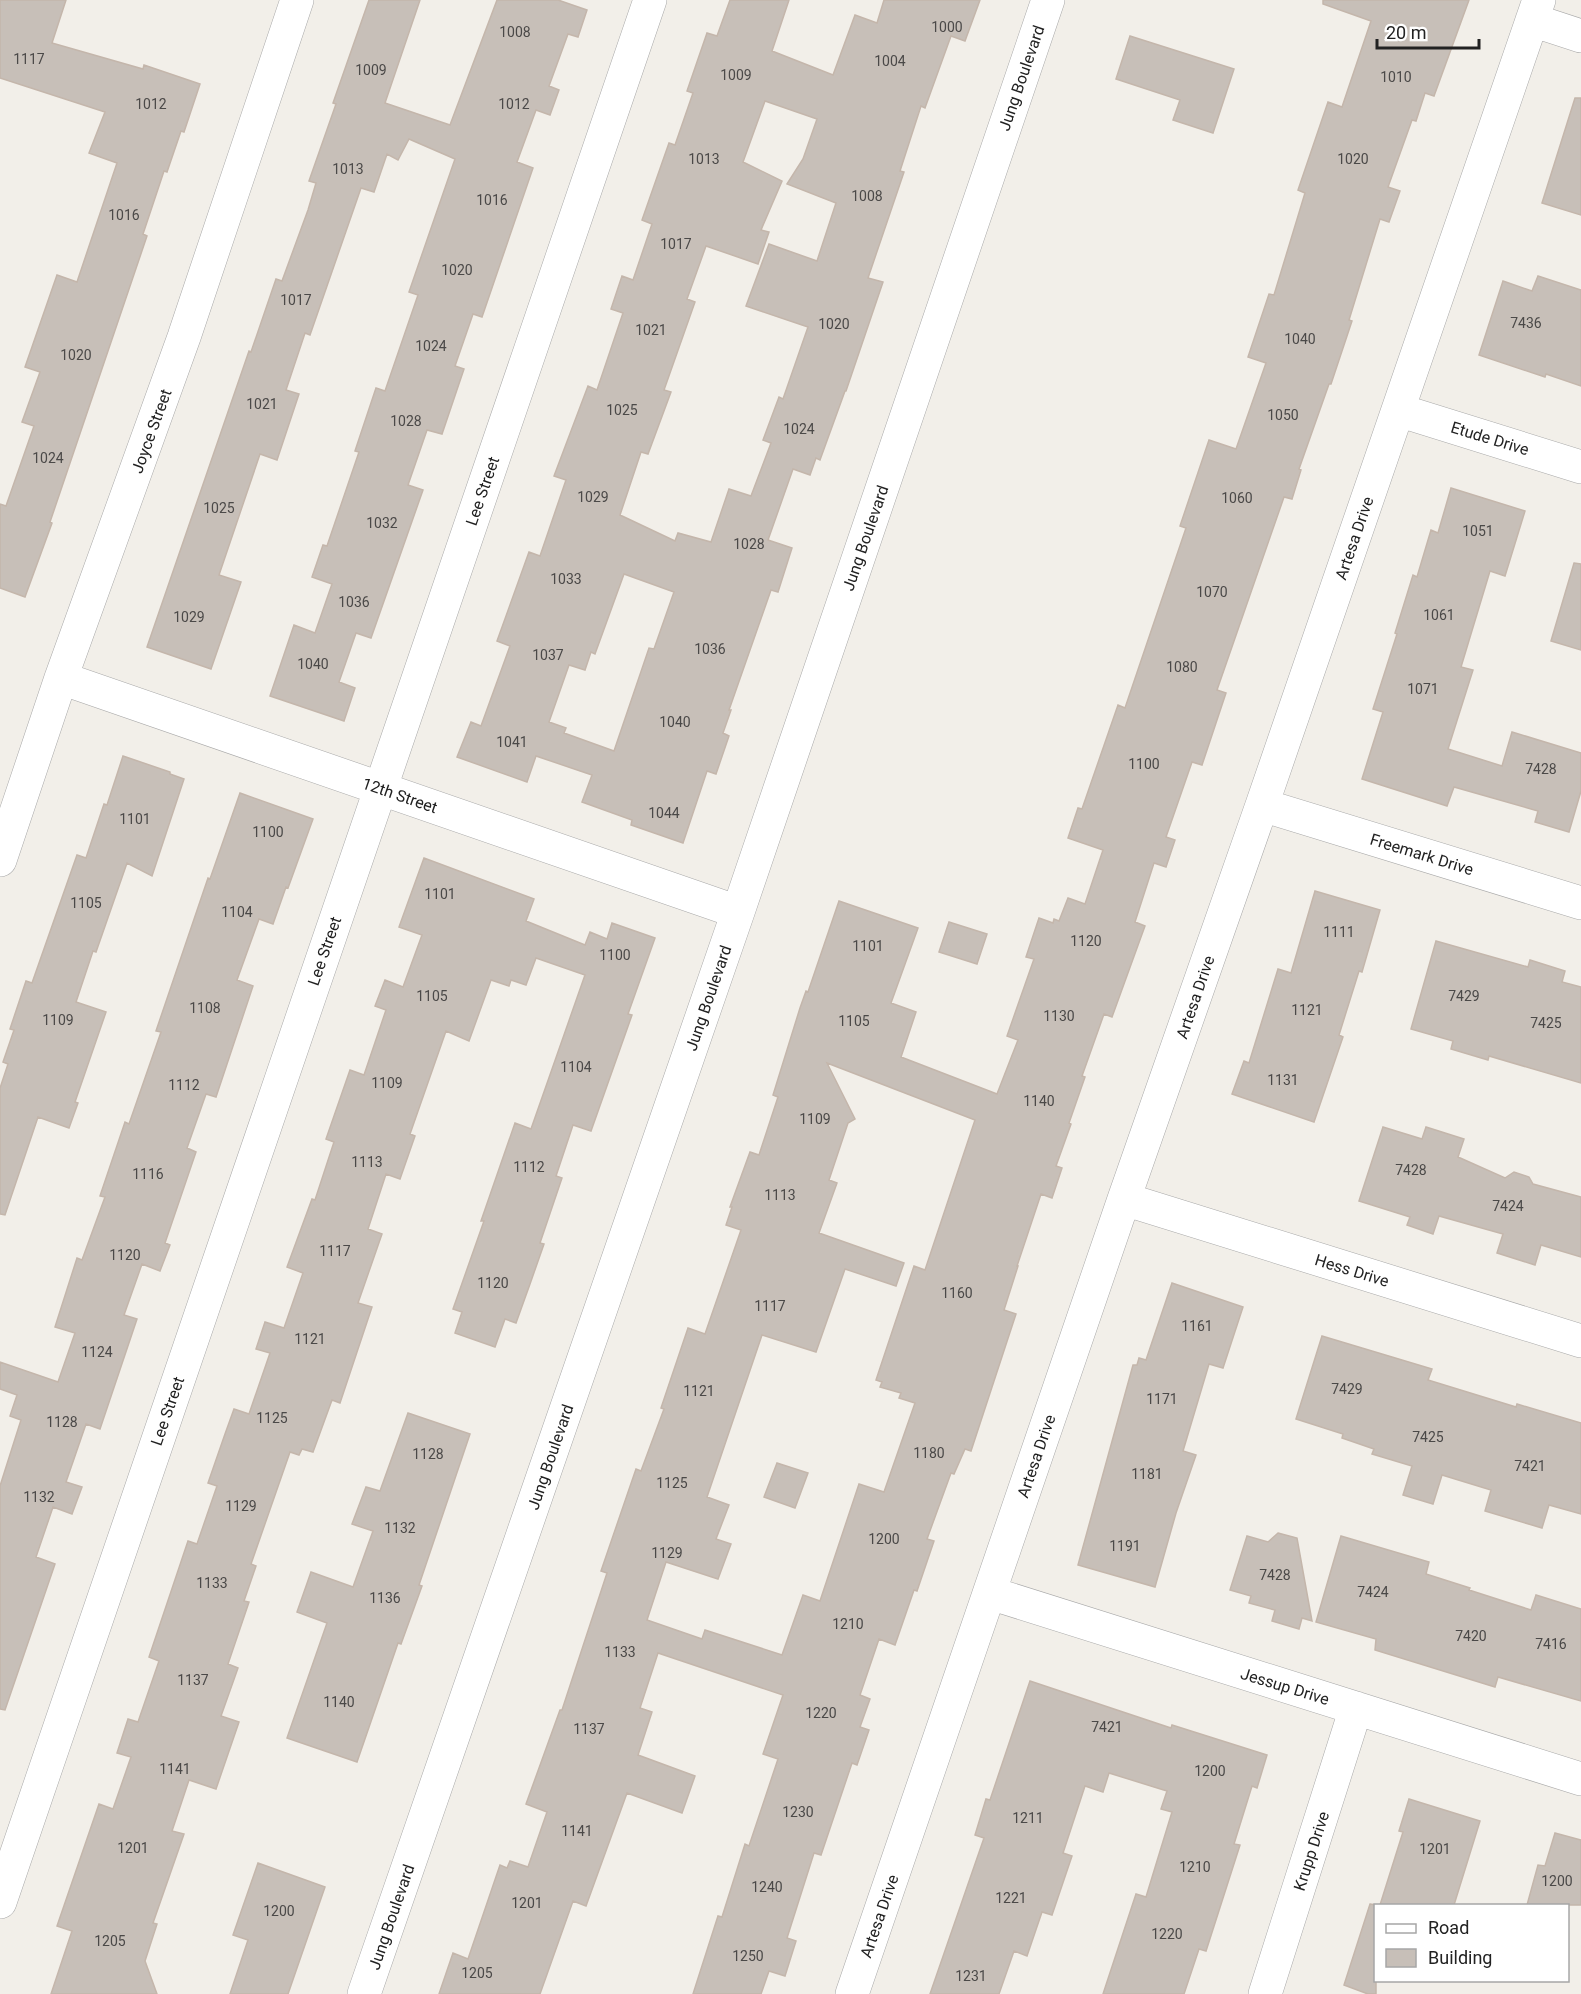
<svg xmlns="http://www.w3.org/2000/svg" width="1581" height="1994" font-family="Roboto,sans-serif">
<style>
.building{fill:#c7bfb8;stroke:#c4b6ab;stroke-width:1.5;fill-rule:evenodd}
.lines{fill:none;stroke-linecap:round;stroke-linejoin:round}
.minor-casing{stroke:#a9a9a9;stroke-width:34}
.minor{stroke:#fff;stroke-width:33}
.labels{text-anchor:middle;stroke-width:4.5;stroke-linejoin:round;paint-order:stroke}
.number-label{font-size:14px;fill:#4b4948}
.street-label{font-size:16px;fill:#222;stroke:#fff}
</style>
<rect width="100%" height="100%" fill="#f2efe9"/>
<!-- building -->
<path class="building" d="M0 0H66L52 43 143 69 144 65 200 84 184 132 181 131 167 172 164 171 143 234 147 236 50 522 52 523 25 597 0 588V504L6 506 34 426 22 422 40 372 25 367 57 275 77 282 117 163 89 153 105 112 0 78Z
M369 0H420L385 103 450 125 497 0H558L587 10 578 37 568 34 549 86 559 90 550 115 536 110 517 162 533 168 482 317 473 314 455 366 464 369 442 434 427 430 408 485 423 490 371 638 356 633 339 682 355 688 344 721 270 696 294 625 315 633 332 584 312 577 323 545 327 546 359 452 355 451 376 388 385 391 418 295 409 292 455 159 409 139 398 160 387 154 374 192 361 188 310 335 305 333 286 390 299 394 277 460 260 454 219 575 241 582 211 669 147 647 249 351 251 352 276 279 282 281 308 210 316 183 309 181 336 104 333 103Z
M730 0H789L772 51 833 75 855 15 877 23 884 0H980L965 41 951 36 925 108 921 106 900 171 904 172 868 278 883 282 846 391H845L820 460 816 458 810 475 793 469 768 540 792 548 778 592 771 590 729 710H731L723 733 729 736 716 774 707 771 683 843 631 825 632 820 582 802 592 775 536 756 527 782 457 757 471 722 481 726 510 646 497 641 529 552 540 556 566 480 554 476 588 386 597 390 623 313 611 309 622 276 633 280 652 224 642 220 669 143 675 145 693 93 687 91 707 33 717 36ZM765 101 817 119 803 159 787 184 836 203 817 261 769 244 746 306 808 327 783 399 779 397 763 440 771 443 751 496 729 489 711 542 678 533 675 541 620 515 641 452 648 454 671 392 664 390 695 302 687 299 706 246 758 264 769 232 761 230 782 181 743 162ZM624 574 674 592 654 649 649 648 614 751 564 733 566 728 549 722 569 665 585 670 591 652 595 654Z
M1323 0H1469L1434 96 1425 93 1416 121 1412 120 1388 187 1400 191 1389 222 1380 219 1349 320 1352 321 1331 384H1329L1299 469 1301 470 1292 499 1284 497 1217 690 1226 693 1202 765 1192 762 1166 837 1175 840 1166 867 1154 863 1135 922 1145 926 1112 1017 1104 1014 1082 1076 1085 1077 1069 1123 1071 1124 1056 1166 1062 1168 1052 1198 1041 1194 1017 1266H1018L1004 1310 1016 1314 971 1451 965 1449 954 1474 951 1473 927 1539 934 1541 917 1591 914 1590 895 1645 879 1639 860 1695 870 1699 860 1727 869 1730 857 1765 852 1763 821 1855 814 1853 787 1938 796 1941 785 1976 769 1971 761 1994H693L718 1916 722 1917 745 1844 749 1846 778 1759 763 1754 783 1695 658 1653 640 1708 652 1712 638 1755 695 1776 682 1813 627 1793 586 1906 573 1901 540 1994H439L453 1953 468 1959 500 1865 507 1868 510 1861 528 1867 547 1812 526 1804 560 1710H562L607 1573 601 1571 636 1469 641 1471 664 1409 661 1408 688 1328 705 1334 741 1230 726 1225 732 1207H730L750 1152 759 1155 778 1097 773 1095 800 1008 806 991 808 992 839 901 918 928 891 1003 916 1012 901 1057 997 1094 1018 1040 1007 1036 1034 959 1026 957 1039 918 1053 923 1054 919 1059 921 1068 898 1085 904 1103 850 1068 838 1078 808 1082 809 1118 705 1125 708 1186 528 1180 526 1209 440 1236 449 1266 363 1248 357 1269 294 1274 295 1305 193 1298 190 1328 102 1342 107 1371 21 1323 4ZM827 1063 975 1120 925 1270 914 1266 876 1380 882 1382 880 1387 901 1393 899 1398 915 1403 884 1492 859 1484 820 1601 803 1595 782 1655 705 1630 702 1639 647 1620 666 1562 718 1579 731 1544 716 1539 729 1505 707 1497 762 1335 816 1352 845 1269 896 1286 904 1263 819 1233 837 1183 829 1180 848 1123 855 1119Z
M1130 36 1234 69 1213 133 1173 120 1180 100 1116 79Z
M1575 98H1581V215L1542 203Z
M1538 276 1581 290V386L1546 374 1545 377 1479 355 1503 281 1532 291Z
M1451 488 1525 511 1505 576 1490 571 1461 667 1473 670 1448 749 1502 766 1512 732 1581 753V791L1569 832 1535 822 1538 811 1454 787 1447 806 1362 779 1383 712 1373 709 1397 634 1395 633 1413 575 1417 577 1431 530 1438 533Z
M1574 563 1581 564V650L1551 641Z
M123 756 170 772V774L184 779 152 876 127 863 96 952 93 951 76 1002 106 1012 75 1102 78 1103 69 1128 38 1117 5 1215 0 1214V1088L8 1064 3 1062 14 1030 10 1029 26 981 32 983 77 855 86 858 104 804 107 805Z
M240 793 313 819 288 888 286 887 273 924 259 919 237 980 253 986 216 1097 206 1094 187 1148 196 1152 165 1243 170 1245 160 1271 142 1264 124 1315 137 1319 100 1429 86 1424 66 1482 82 1487 72 1514 53 1507 36 1557 55 1564 5 1710 0 1709V1486L21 1420 10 1416 17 1395 0 1389V1362L58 1382 75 1333 55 1327 77 1258 82 1260 105 1197 100 1196 125 1122 129 1124 161 1032 156 1031 208 878 210 879Z
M424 858 534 899 526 921 585 945 590 932 607 939 612 923 655 938 628 1014 632 1015 591 1131 573 1125 556 1176 562 1178 540 1243 544 1244 530 1284 516 1323 505 1319 495 1347 455 1333 462 1312 453 1309 484 1221H481L515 1123 531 1129 585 975 536 958 526 985 511 980 509 986 491 980 469 1041 446 1031 410 1134 415 1136 400 1179 386 1174 368 1229 382 1234 358 1303 372 1307 340 1403 332 1400 313 1452 302 1449 299 1455 290 1452 251 1564 256 1566 244 1601 249 1602 228 1664 238 1668 221 1716 239 1722 216 1789 189 1780 172 1831 184 1834 153 1923 157 1924 145 1961 157 1994H51L72 1931 57 1926 99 1804 113 1809 131 1757 117 1753 128 1719 138 1722 159 1661 149 1657 188 1541 197 1544 217 1486 208 1483 225 1434 234 1409 249 1414 270 1353 256 1349 265 1322 284 1328 303 1273 287 1267 312 1199 315 1200 334 1142 326 1139 350 1070 364 1075 386 1010 375 1006 385 980 403 987 422 935 399 927Z
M1315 891 1380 910 1362 972 1359 971 1339 1035 1343 1037 1314 1122 1232 1094 1244 1061 1249 1063 1278 969 1291 973Z
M949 922 987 934 977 964 939 952Z
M1436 941 1528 967 1530 960 1565 971 1562 982 1581 987V1083L1489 1056 1488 1060 1451 1049 1453 1041 1411 1029Z
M1383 1127 1422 1139 1426 1127 1464 1139 1458 1157 1505 1178 1514 1172 1529 1177 1533 1184 1581 1197V1257L1541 1245 1535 1265 1497 1253 1503 1234 1439 1216 1433 1234 1407 1225 1410 1217 1359 1201Z
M1172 1283 1243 1307 1223 1368 1209 1364 1183 1451 1196 1455 1176 1513 1155 1587 1078 1565 1133 1365H1137L1139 1358 1146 1360Z
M1322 1336 1432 1369 1428 1380 1516 1407 1517 1404 1581 1423V1514L1549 1505 1542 1528 1485 1511 1491 1490 1442 1475 1433 1504 1403 1495 1412 1466 1372 1454 1374 1449 1342 1438 1343 1434 1296 1419Z
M408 1413 470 1434 419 1585 422 1586 401 1644 398 1643 357 1762 287 1738 327 1623 297 1612 311 1572 353 1587 373 1531 352 1524 366 1487 380 1491Z
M777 1463 808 1473 795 1508 764 1497Z
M1278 1533 1297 1538 1312 1621 1302 1618 1299 1629 1272 1621 1275 1610 1249 1603 1251 1596 1230 1590 1247 1536 1268 1542Z
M1341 1536 1429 1562 1426 1574 1470 1588 1469 1590 1531 1610 1536 1595 1581 1609V1701L1498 1677 1495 1687 1375 1650 1376 1639 1316 1622Z
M1030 1681 1171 1728 1172 1725 1267 1755 1257 1788 1252 1786 1234 1844 1240 1845 1206 1951 1199 1949 1184 1994H1103L1136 1894 1146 1897 1172 1812 1161 1809 1167 1791 1109 1773 1103 1792 1085 1786 1063 1853 1072 1856 1052 1915 1042 1912 1027 1956 1014 1951 999 1994H930L984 1838 975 1835 986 1799 990 1800Z
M1409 1799 1480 1821 1454 1905H1380L1403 1832 1399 1831Z
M1555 1833 1581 1840V1905H1527L1538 1865 1545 1866Z
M258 1863 325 1887 288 1994H230L248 1940 233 1935Z
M1370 1904 1376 1905V1994H1368L1344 1985Z"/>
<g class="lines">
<defs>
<path id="minor" d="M1532 20 1581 36
M1398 410 1581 467
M61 678 738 912
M1262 805 1581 903
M0 860 61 678 184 337 297 0
M1124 1199 1581 1341
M990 1593 1581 1779
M0 1902 650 0
M364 1994 738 912 1048 0
M852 1994 1124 1199 1262 805 1539 0
M1265 1994 1356 1708"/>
</defs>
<!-- minor casing -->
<use href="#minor" class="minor-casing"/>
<!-- minor -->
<use href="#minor" class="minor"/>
</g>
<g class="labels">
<!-- number labels -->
<g class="number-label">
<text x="947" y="32">1000</text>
<text x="515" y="37">1008</text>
<text x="29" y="64">1117</text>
<text x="890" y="66">1004</text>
<text x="371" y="75">1009</text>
<text x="736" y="80">1009</text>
<text x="1396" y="82">1010</text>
<text x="151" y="109">1012</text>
<text x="514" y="109">1012</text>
<text x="704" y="164">1013</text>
<text x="1353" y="164">1020</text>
<text x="348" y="174">1013</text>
<text x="867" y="201">1008</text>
<text x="492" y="205">1016</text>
<text x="124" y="220">1016</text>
<text x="676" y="249">1017</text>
<text x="457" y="275">1020</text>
<text x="296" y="305">1017</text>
<text x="1526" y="328">7436</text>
<text x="834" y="329">1020</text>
<text x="651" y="335">1021</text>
<text x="1300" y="344">1040</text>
<text x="431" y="351">1024</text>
<text x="76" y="360">1020</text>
<text x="262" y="409">1021</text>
<text x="622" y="415">1025</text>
<text x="1283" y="420">1050</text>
<text x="406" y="426">1028</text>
<text x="799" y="434">1024</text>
<text x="48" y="463">1024</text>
<text x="593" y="502">1029</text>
<text x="1237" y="503">1060</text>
<text x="219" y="513">1025</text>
<text x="382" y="528">1032</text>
<text x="1478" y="536">1051</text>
<text x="749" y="549">1028</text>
<text x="566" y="584">1033</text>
<text x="1212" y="597">1070</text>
<text x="354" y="607">1036</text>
<text x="1439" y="620">1061</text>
<text x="189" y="622">1029</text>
<text x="710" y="654">1036</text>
<text x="548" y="660">1037</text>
<text x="313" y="669">1040</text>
<text x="1182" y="672">1080</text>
<text x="1423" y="694">1071</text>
<text x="675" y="727">1040</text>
<text x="512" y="747">1041</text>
<text x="1144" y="769">1100</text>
<text x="1541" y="774">7428</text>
<text x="664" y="818">1044</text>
<text x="135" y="824">1101</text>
<text x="268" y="837">1100</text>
<text x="440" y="899">1101</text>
<text x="86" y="908">1105</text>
<text x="237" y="917">1104</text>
<text x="1339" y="937">1111</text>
<text x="1086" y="946">1120</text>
<text x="868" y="951">1101</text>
<text x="615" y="960">1100</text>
<text x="432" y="1001">1105</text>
<text x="1464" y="1001">7429</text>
<text x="205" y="1013">1108</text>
<text x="1307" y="1015">1121</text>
<text x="1059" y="1021">1130</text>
<text x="58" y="1025">1109</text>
<text x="854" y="1026">1105</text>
<text x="1546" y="1028">7425</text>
<text x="576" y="1072">1104</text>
<text x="1283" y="1085">1131</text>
<text x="387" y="1088">1109</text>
<text x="184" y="1090">1112</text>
<text x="1039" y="1106">1140</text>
<text x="815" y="1124">1109</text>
<text x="367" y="1167">1113</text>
<text x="529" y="1172">1112</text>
<text x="1411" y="1175">7428</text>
<text x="148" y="1179">1116</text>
<text x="780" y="1200">1113</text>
<text x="1508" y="1211">7424</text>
<text x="335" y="1256">1117</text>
<text x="125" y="1260">1120</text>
<text x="493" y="1288">1120</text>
<text x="957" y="1298">1160</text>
<text x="770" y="1311">1117</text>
<text x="1197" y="1331">1161</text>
<text x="310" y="1344">1121</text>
<text x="97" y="1357">1124</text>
<text x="1347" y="1394">7429</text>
<text x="699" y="1396">1121</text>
<text x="1162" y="1404">1171</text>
<text x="272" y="1423">1125</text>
<text x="62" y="1427">1128</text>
<text x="1428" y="1442">7425</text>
<text x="929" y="1458">1180</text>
<text x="428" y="1459">1128</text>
<text x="1530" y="1471">7421</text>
<text x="1147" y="1479">1181</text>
<text x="672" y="1488">1125</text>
<text x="39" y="1502">1132</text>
<text x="241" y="1511">1129</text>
<text x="400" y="1533">1132</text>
<text x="884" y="1544">1200</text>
<text x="1125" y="1551">1191</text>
<text x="667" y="1558">1129</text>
<text x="1275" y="1580">7428</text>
<text x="212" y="1588">1133</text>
<text x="1373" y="1597">7424</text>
<text x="385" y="1603">1136</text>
<text x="848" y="1629">1210</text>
<text x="1471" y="1641">7420</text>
<text x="1551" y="1649">7416</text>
<text x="620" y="1657">1133</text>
<text x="193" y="1685">1137</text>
<text x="339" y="1707">1140</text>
<text x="821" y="1718">1220</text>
<text x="1107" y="1732">7421</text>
<text x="589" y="1734">1137</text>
<text x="175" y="1774">1141</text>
<text x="1210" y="1776">1200</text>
<text x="798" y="1817">1230</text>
<text x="1028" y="1823">1211</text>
<text x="577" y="1836">1141</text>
<text x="133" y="1853">1201</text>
<text x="1435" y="1854">1201</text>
<text x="1195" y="1872">1210</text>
<text x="1557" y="1886">1200</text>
<text x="767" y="1892">1240</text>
<text x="1011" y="1903">1221</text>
<text x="527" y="1908">1201</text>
<text x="279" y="1916">1200</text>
<text x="1167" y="1939">1220</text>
<text x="110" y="1946">1205</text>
<text x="748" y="1961">1250</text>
<text x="477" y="1978">1205</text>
<text x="971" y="1981">1231</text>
</g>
<!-- street labels -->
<g class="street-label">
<text transform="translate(1021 78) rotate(-71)" y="6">Jung Boulevard</text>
<text transform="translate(151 431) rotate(-70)" y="6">Joyce Street</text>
<text transform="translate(1490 438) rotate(17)" y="6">Etude Drive</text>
<text transform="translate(482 491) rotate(-71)" y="6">Lee Street</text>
<text transform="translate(865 538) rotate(-71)" y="6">Jung Boulevard</text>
<text transform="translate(1354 538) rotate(-71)" y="6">Artesa Drive</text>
<text transform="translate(400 795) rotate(19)" y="6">12th Street</text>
<text transform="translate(1422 854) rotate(17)" y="6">Freemark Drive</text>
<text transform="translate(324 951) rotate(-71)" y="6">Lee Street</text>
<text transform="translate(1195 997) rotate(-71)" y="6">Artesa Drive</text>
<text transform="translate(708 998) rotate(-71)" y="6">Jung Boulevard</text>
<text transform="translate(1352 1270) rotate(17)" y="6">Hess Drive</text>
<text transform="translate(167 1411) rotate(-71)" y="6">Lee Street</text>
<text transform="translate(1036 1456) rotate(-71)" y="6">Artesa Drive</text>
<text transform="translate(550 1457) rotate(-71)" y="6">Jung Boulevard</text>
<text transform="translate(1285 1686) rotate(17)" y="6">Jessup Drive</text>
<text transform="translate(1311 1851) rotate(-72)" y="6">Krupp Drive</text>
<text transform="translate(879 1916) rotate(-71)" y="6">Artesa Drive</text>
<text transform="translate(391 1917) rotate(-71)" y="6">Jung Boulevard</text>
</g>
</g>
<!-- legend -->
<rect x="1374" y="1904" width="195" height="78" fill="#ffffff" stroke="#a7a7a7" stroke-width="1.5"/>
<rect x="1386" y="1924" width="30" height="9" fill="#ffffff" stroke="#a7a7a7" stroke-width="1.5"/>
<text x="1428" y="1934" font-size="18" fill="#222222">Road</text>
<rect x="1386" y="1949" width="30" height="18" fill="#c7bfb8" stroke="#a7a7a7" stroke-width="1.5"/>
<text x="1428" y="1964" font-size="18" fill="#222222">Building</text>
<!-- scale -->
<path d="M1377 39v9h102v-9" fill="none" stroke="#222222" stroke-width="3"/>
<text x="1386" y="39" font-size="18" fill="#222222" stroke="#ffffff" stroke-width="4.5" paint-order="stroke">20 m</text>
</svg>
